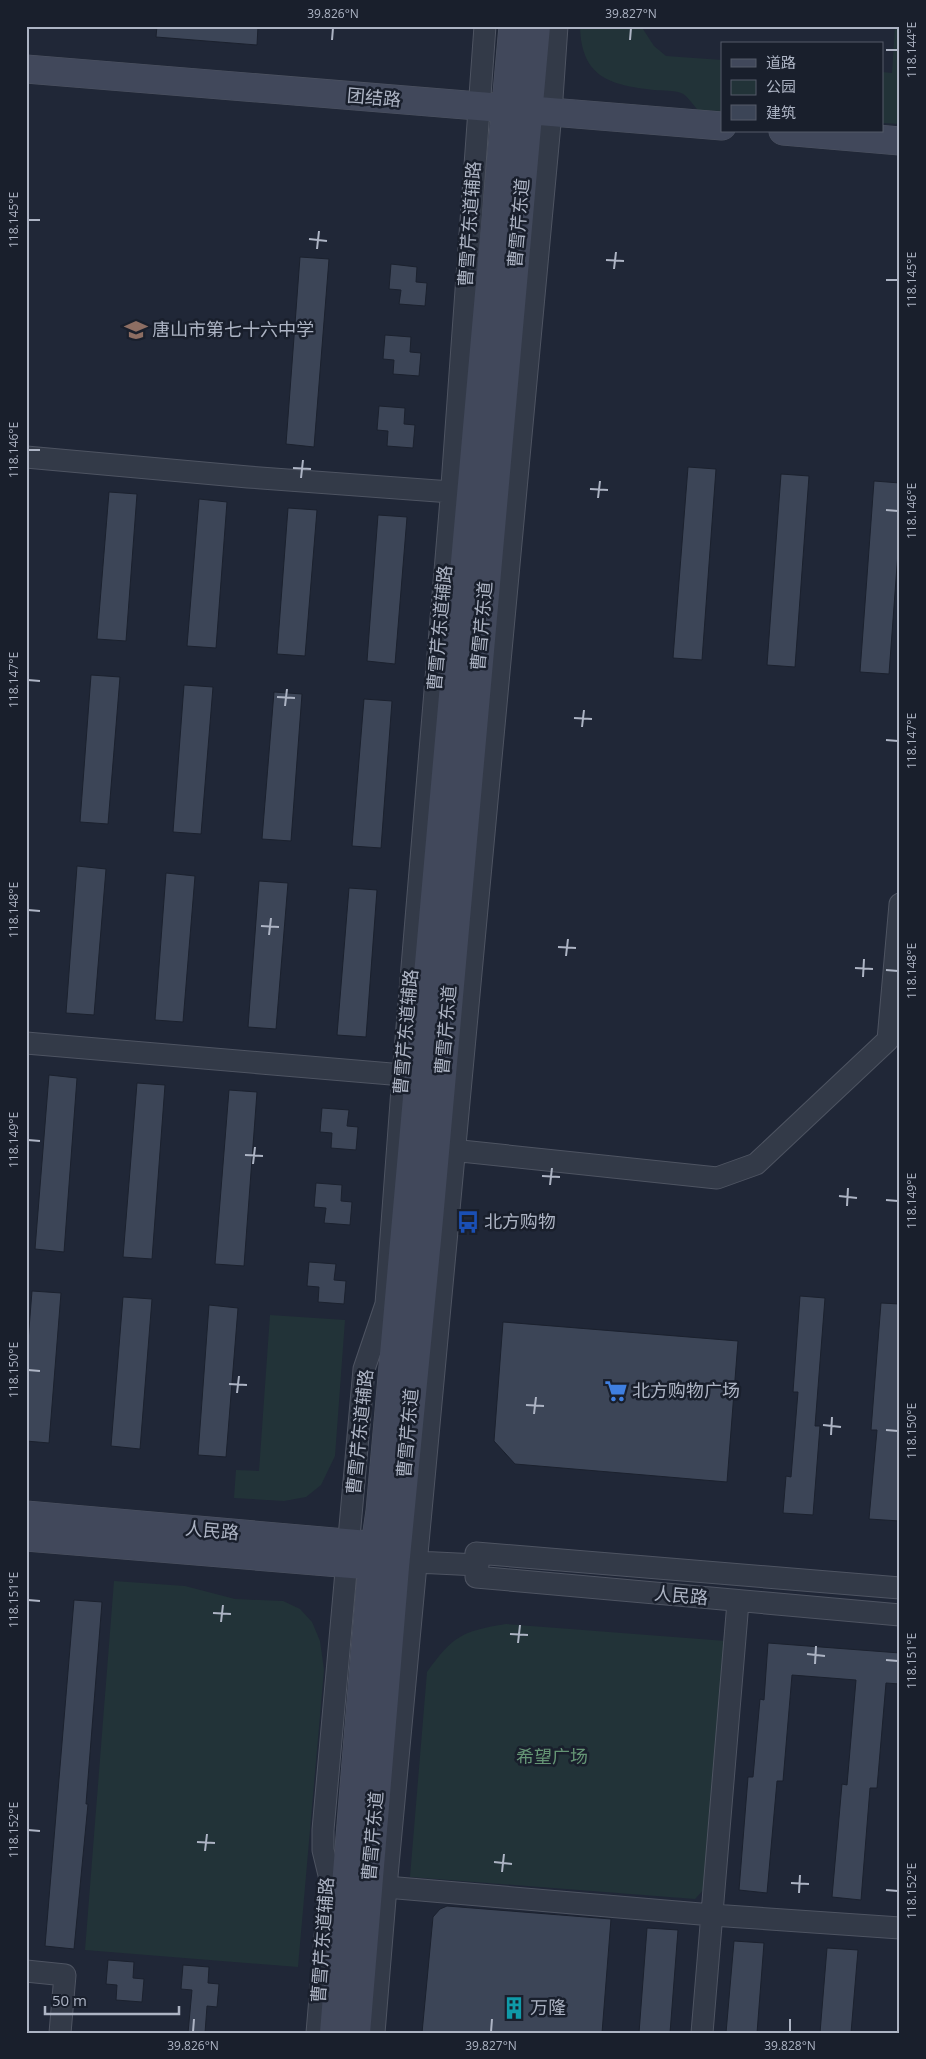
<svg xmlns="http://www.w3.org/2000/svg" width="926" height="2059" font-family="'Open Sans','Noto Sans SC',sans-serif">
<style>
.green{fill:#223338}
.building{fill:#3c4557;stroke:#1b212e}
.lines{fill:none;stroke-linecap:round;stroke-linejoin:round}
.street-casing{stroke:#4e5462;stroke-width:23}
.secondary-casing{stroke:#4e5462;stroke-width:29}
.street{stroke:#333a48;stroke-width:21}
.secondary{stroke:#41485b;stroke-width:28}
.ticks{fill:none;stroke:#adb4c4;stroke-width:2}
.labels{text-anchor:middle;stroke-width:5;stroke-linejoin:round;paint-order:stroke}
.street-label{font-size:18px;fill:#adb4c4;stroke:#191f2c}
.poi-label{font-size:18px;fill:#adb4c4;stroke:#191f2c;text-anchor:start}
.park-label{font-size:18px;fill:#659575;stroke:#191f2c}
.neatline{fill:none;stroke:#adb4c4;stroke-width:2}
.ticks-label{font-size:12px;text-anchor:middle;fill:#adb4c4}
</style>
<rect width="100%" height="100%" fill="#202737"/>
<!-- green -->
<path class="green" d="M580 26H641L654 46 666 56 722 60V111L698 110C693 105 687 95 681 93 674 90 663 91 654 90 611 85 581 78 580 26Z
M895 26H900V124L882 123V72L892 73Z
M270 1315 345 1320 335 1456 321 1485 306 1497 284 1501 234 1498 236 1470 259 1471Z
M114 1581 185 1586 235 1599 283 1601 300 1609 312 1622 320 1641 324 1670 298 1967 85 1950Z
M506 1624 726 1641 707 1886 695 1899 410 1877 427 1672C453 1636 462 1631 506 1624Z"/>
<!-- building -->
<path class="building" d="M157 26H258L257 45 156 37Z
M300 257 329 259 314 447 286 444Z
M391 264 417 267 416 282 427 283 425 306 399 304 401 290 389 289Z
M385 335 411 337 410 352 421 353 419 376 393 374 394 360 383 359Z
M379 406 405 408 404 424 415 425 413 448 387 446 388 431 377 430Z
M688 467 716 469 702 660 673 658Z
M781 474 809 476 795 667 767 665Z
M874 481 900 483V525L889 674 860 672Z
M109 492 137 494 126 641 97 639Z
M199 499 227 502 216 648 187 646Z
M288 508 317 510 305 656 277 654Z
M378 515 407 517 395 664 367 661Z
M91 675 120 677 108 824 80 822Z
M184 685 213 687 201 834 173 832Z
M274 692 302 694 291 841 262 839Z
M364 699 392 701 381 848 352 846Z
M77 866 106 869 94 1015 66 1013Z
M166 873 195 876 183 1022 155 1020Z
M259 881 288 883 276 1029 248 1027Z
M349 888 377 890 366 1037 337 1035Z
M49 1075 77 1078 64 1252 35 1249Z
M137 1083 165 1085 152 1259 123 1257Z
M229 1090 257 1092 244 1266 215 1264Z
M322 1108 349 1110 347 1126 358 1127 356 1150 331 1148 332 1133 320 1132Z
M316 1183 342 1185 341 1201 352 1202 350 1225 324 1223 326 1208 314 1207Z
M309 1262 336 1264 334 1280 346 1281 344 1304 318 1302 319 1287 307 1286Z
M32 1291 61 1293 49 1443 26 1441V1367Z
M800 1296 825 1298 815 1426H820L813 1515 783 1513 786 1476 791 1477 798 1392H793Z
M123 1297 152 1299 140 1449 111 1446Z
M881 1303 900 1304V1521L869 1519 877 1430H871Z
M209 1305 238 1308 226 1457 198 1455Z
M503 1322 738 1341 727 1482 515 1464 494 1441Z
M74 1600 102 1602 86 1804H88L74 1949 45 1946Z
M768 1643 900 1653V1684L886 1683 877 1788H870L861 1900 832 1897 842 1784 847 1785 856 1680 792 1675 783 1781H777L767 1893 739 1890 748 1777H753L760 1699 764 1700Z
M447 1906 611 1919 602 2033H422L433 1917 440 1909Z
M647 1928 678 1930 670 2033H639Z
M734 1941 764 1943 757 2033H726Z
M827 1948 858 1950 851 2033H820Z
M108 1960 134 1962 133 1978 144 1979 142 2002 116 2000 117 1985 106 1984Z
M183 1965 209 1967 208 1983 219 1984 217 2007 207 2006 205 2033H188L192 1990 181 1989Z"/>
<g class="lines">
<defs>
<path id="street" d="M26 457 248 477 451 492
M26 1043 403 1075
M442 1149 717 1178 756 1164 888 1040 900 904
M416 1562 478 1565
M900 1588 476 1553 478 1565 476 1577 900 1615
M386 1887 712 1915 900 1928
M26 1971 65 1975 60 2033
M317 2033 330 1879 323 1850V1830L364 1369 386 1304 403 1075 451 499 485 26
M374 2033 386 1887 551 113 557 26
M702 2033 738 1602"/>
<path id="secondary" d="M26 69 722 126
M783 131 900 141
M26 1515 391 1547
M26 1537 388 1567
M334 2033 372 1566 380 1511 513 26
M356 2033 395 1567 429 1219 536 26"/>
</defs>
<!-- street casing -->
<use href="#street" class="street-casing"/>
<!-- secondary casing -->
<use href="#secondary" class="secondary-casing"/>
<!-- street -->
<use href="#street" class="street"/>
<!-- secondary -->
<use href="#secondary" class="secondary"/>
</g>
<!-- ticks -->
<path class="ticks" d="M332 40 333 28M630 40 631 28M886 50H898M28 220H40M309 239 327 241M317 249 319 231M606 260 624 261M614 269 616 252M886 280H898M28 450H40M293 468 311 469M301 478 303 460M590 489 608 490M598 498 600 481M886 510 898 511M28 680 40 681M277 697 295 698M285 706 287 689M574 718 592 719M582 727 584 710M886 740 898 741M28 910 40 911M261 926 279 927M269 935 271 918M558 947 576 948M566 956 568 939M855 968 873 969M886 970 898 971M863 977 864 959M28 1140 40 1141M245 1155 263 1156M253 1164 255 1147M542 1176 560 1177M550 1185 552 1168M839 1196 857 1198M886 1200 898 1201M847 1206 848 1188M28 1370 40 1371M229 1384 247 1385M237 1393 239 1376M526 1405 544 1406M534 1414 536 1397M823 1425 841 1427M886 1430 898 1431M831 1435 832 1417M28 1600 40 1601M213 1613 231 1614M221 1622 223 1605M510 1634 528 1635M518 1643 520 1625M807 1654 825 1656M886 1660 898 1661M815 1664 816 1646M28 1830 40 1831M197 1842 215 1843M205 1851 207 1834M494 1862 512 1864M502 1872 504 1854M791 1883 809 1884M886 1890 898 1891M799 1893 800 1875M193 2032 194 2019M491 2032 492 2019M790 2032V2019"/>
<!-- icons -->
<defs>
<symbol id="school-bare" viewBox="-9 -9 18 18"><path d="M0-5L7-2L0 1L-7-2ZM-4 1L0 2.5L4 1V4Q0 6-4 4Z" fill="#8d6e63" stroke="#191f2c" stroke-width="2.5" paint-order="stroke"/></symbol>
<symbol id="bus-bare" viewBox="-9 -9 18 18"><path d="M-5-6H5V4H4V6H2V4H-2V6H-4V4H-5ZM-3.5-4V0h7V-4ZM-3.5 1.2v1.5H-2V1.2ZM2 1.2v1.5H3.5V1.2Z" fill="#1a4fb4" stroke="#191f2c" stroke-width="2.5" paint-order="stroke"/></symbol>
<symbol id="supermarket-bare" viewBox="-9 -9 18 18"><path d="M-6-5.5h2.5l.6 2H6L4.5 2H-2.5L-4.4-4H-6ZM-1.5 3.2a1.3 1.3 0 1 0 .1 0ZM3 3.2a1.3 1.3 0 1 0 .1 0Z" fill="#3f7fe0" stroke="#191f2c" stroke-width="2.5" paint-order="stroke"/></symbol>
<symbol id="building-bare" viewBox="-9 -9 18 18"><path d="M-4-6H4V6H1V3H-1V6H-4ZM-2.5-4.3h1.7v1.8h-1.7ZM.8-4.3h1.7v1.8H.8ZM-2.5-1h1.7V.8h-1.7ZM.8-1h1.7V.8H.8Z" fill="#0f9aa8" stroke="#191f2c" stroke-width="2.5" paint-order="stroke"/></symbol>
</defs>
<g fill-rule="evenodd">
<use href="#school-bare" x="120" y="314" width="32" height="32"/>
<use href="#bus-bare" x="452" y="1206" width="32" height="32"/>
<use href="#supermarket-bare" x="600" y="1375" width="32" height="32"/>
<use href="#building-bare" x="498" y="1992" width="32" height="32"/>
</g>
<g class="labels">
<!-- street labels -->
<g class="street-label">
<text transform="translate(374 98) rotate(5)" y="6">团结路</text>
<text transform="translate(519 223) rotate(-85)" y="6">曹雪芹东道</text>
<text transform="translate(470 224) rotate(-86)" y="6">曹雪芹东道辅路</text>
<text transform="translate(482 626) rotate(-85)" y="6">曹雪芹东道</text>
<text transform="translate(440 628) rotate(-85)" y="6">曹雪芹东道辅路</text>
<text transform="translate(446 1030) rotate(-85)" y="6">曹雪芹东道</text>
<text transform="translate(406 1032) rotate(-85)" y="6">曹雪芹东道辅路</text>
<text transform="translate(360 1432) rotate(-84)" y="6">曹雪芹东道辅路</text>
<text transform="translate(408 1433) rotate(-85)" y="6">曹雪芹东道</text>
<text transform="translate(212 1531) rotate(5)" y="6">人民路</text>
<text transform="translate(681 1596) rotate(5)" y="6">人民路</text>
<text transform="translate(373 1836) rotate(-85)" y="6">曹雪芹东道</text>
<text transform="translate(323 1940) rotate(-86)" y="6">曹雪芹东道辅路</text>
</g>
<!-- poi labels -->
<g class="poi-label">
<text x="152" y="336">唐山市第七十六中学</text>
<text x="484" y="1228">北方购物</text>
<text x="632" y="1397">北方购物广场</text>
<text x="530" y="2014">万隆</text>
</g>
<!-- park labels -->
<g class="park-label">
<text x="552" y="1763">希望广场</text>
</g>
</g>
<!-- border -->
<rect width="926" height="2059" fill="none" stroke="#191f2c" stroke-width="55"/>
<!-- legend -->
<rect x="721" y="42" width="162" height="90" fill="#191f2c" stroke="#545b69"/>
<rect x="731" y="59" width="25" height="8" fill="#41485b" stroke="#545b69"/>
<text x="766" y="68" font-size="15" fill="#adb4c4">道路</text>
<rect x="731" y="80" width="25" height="15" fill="#223338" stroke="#545b69"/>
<text x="766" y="92" font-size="15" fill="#adb4c4">公园</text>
<rect x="731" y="105" width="25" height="15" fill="#3c4557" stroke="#545b69"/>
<text x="766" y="118" font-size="15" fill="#adb4c4">建筑</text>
<!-- scale -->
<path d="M45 2006v8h134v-8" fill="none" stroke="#adb4c4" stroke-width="2.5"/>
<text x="52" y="2006" font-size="15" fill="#adb4c4" stroke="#191f2c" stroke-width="4" paint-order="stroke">50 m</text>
<rect x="28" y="28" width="870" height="2004" class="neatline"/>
<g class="ticks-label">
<text x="333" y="18">39.826°N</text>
<text x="631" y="18">39.827°N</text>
<text transform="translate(912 50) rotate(-90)" y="4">118.144°E</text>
<text transform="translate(14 220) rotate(-90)" y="4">118.145°E</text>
<text transform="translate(912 280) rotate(-90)" y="4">118.145°E</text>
<text transform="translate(14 450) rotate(-90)" y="4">118.146°E</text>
<text transform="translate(912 511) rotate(-90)" y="4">118.146°E</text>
<text transform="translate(14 680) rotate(-90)" y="4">118.147°E</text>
<text transform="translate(912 741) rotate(-90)" y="4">118.147°E</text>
<text transform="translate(14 910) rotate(-90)" y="4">118.148°E</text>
<text transform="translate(912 971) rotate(-90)" y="4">118.148°E</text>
<text transform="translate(14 1140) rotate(-90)" y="4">118.149°E</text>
<text transform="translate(912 1201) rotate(-90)" y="4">118.149°E</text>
<text transform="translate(14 1370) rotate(-90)" y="4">118.150°E</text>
<text transform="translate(912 1431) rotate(-90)" y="4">118.150°E</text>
<text transform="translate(14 1600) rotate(-90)" y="4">118.151°E</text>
<text transform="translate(912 1661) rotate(-90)" y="4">118.151°E</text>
<text transform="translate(14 1830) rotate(-90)" y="4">118.152°E</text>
<text transform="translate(912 1891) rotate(-90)" y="4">118.152°E</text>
<text x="193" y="2050">39.826°N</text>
<text x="491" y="2050">39.827°N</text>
<text x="790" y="2050">39.828°N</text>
</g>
</svg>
